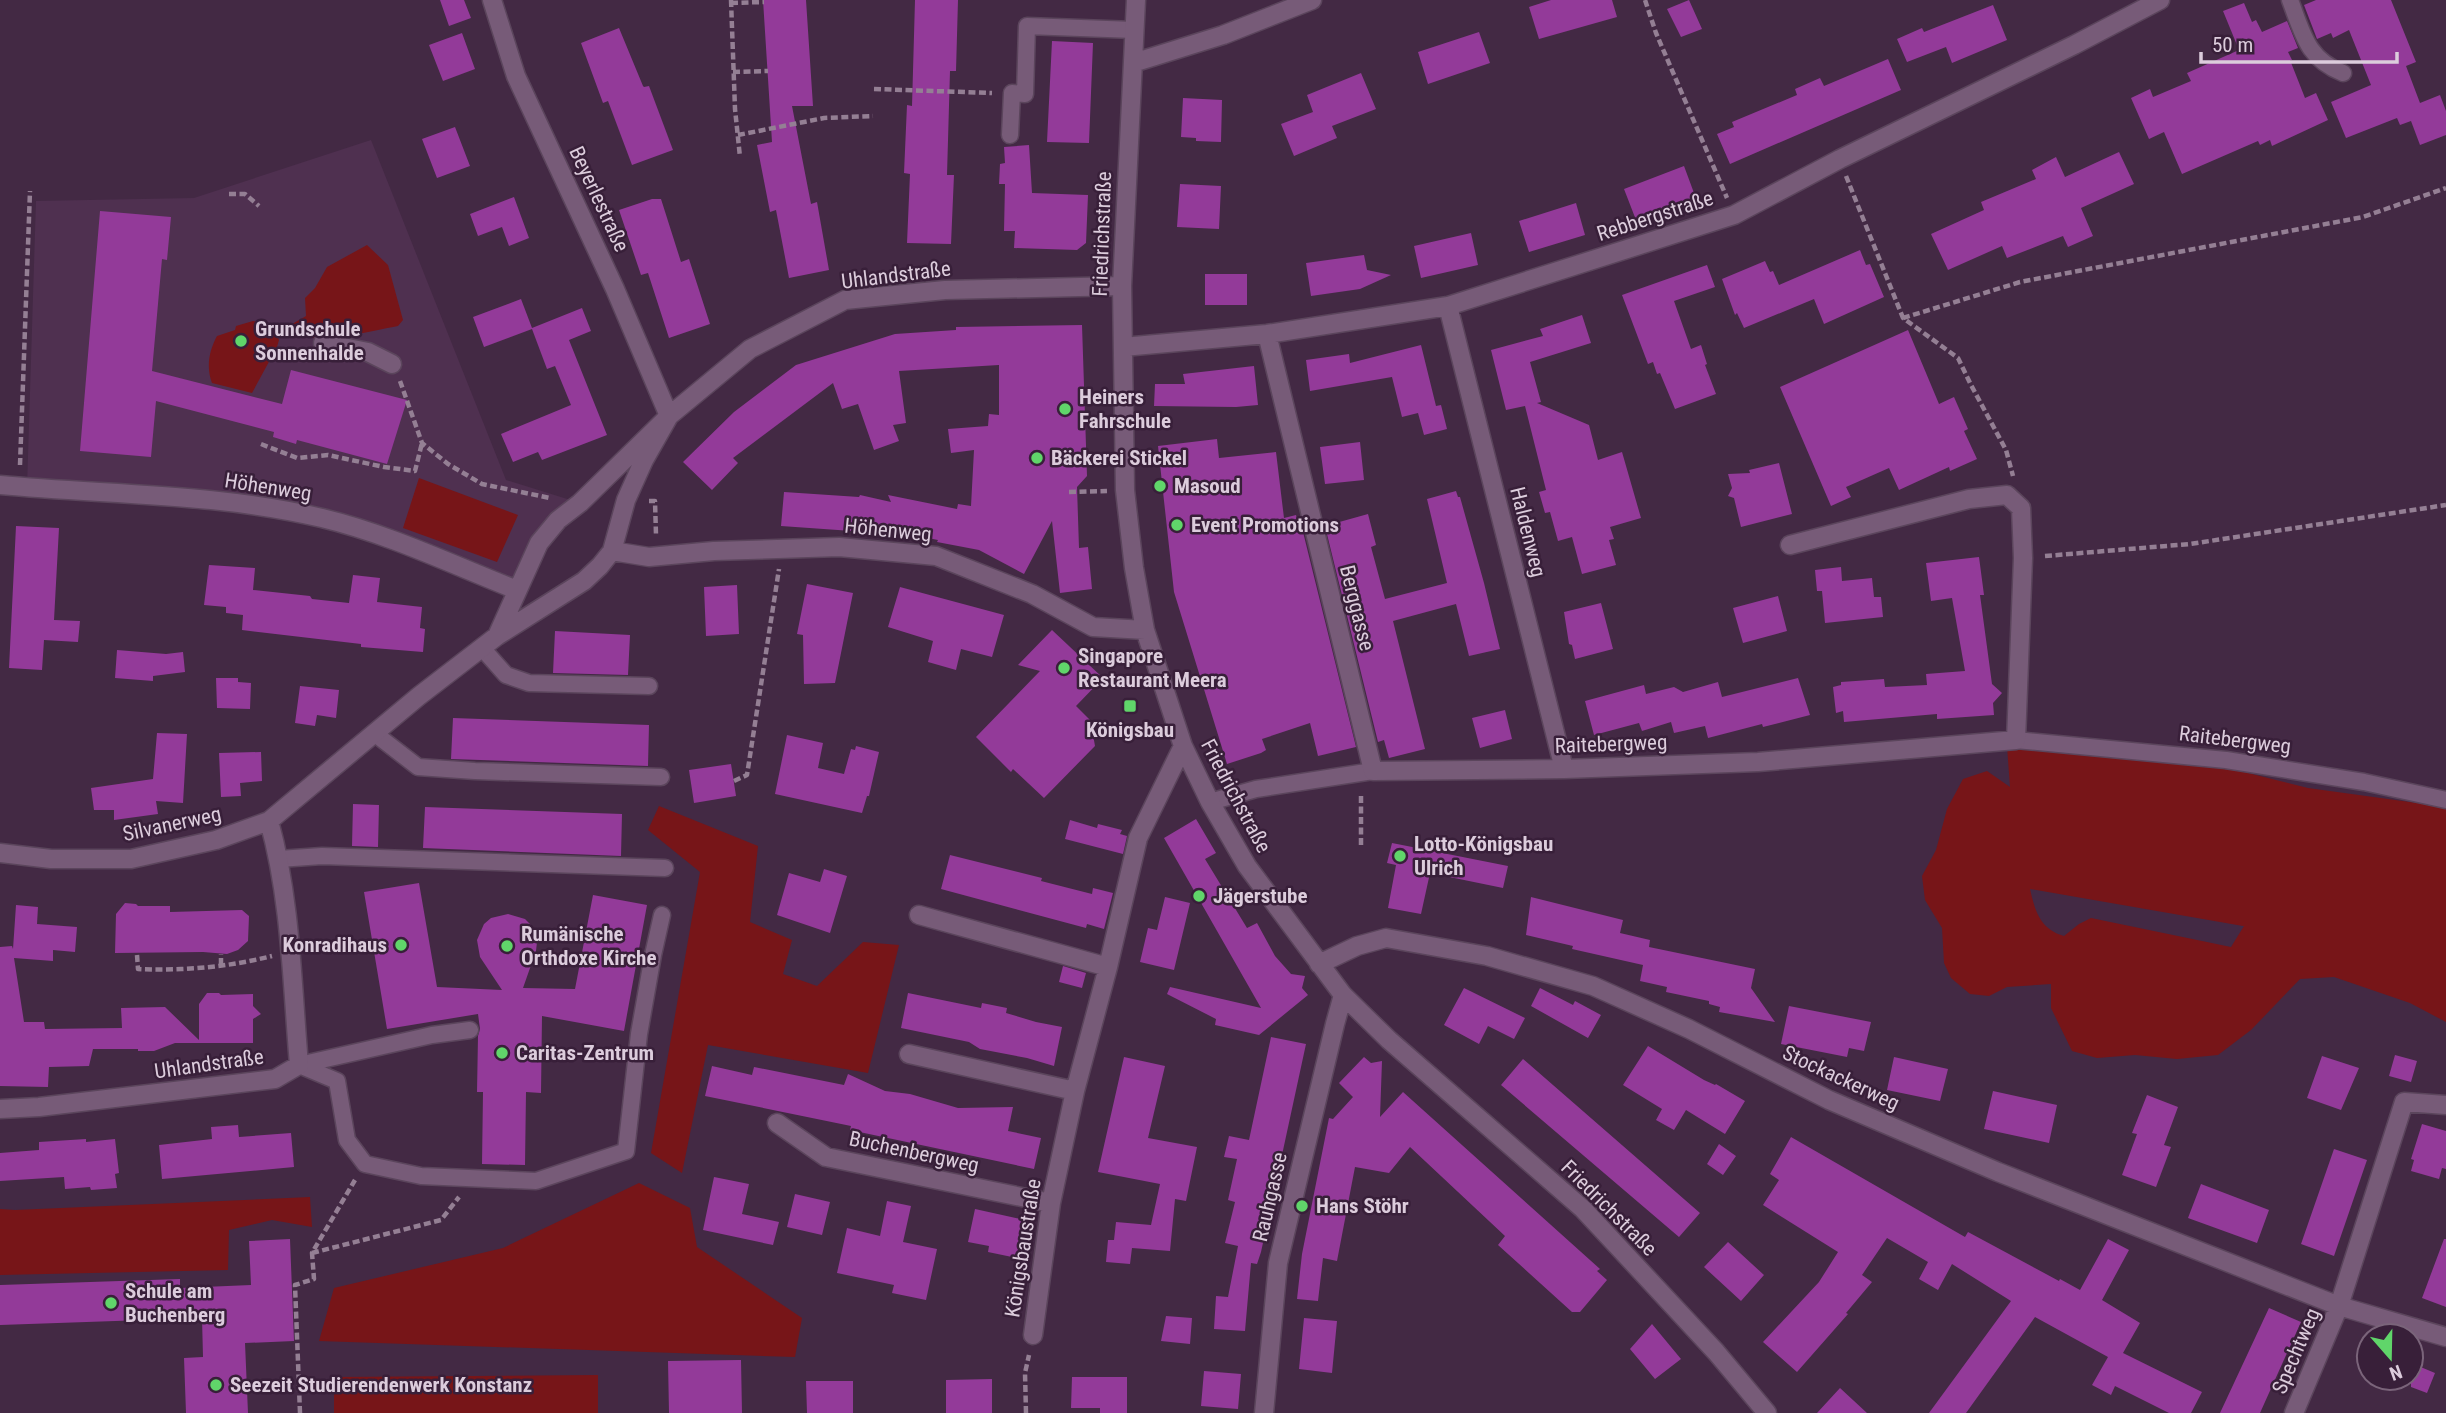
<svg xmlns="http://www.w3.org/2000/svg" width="2446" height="1413" font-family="'Roboto Condensed',sans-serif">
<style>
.built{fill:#4f3050}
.green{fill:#771518;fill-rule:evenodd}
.building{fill:#933a99}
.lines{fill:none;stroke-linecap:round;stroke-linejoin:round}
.service-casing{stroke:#5b455c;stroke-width:19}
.pedestrian-casing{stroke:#5b455c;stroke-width:21}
.minor-casing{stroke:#5b455c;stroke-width:21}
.path{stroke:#947f94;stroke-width:4.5;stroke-dasharray:7 3.5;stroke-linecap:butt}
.service{stroke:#775b78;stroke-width:16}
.pedestrian{stroke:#775b78;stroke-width:18}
.minor{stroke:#775b78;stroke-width:18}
.poi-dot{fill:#60d56a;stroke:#381f39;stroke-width:2.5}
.labels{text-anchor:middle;stroke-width:5;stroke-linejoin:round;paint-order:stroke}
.street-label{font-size:21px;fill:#dcccdc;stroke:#381f39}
.poi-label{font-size:21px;font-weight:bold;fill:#dcccdc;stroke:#381f39;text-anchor:start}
</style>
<rect width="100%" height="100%" fill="#432944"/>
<!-- built -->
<path class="built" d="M371 140 506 480 580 503 558 520 517 590 325 519 27 488 36 201 194 198Z"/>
<!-- green -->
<path class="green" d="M367 245 388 265 403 320 398 326C371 331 311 347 289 331L287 327 306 316 305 298 315 288 327 267Z
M253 321 272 324 279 340 277 347 252 393 212 383C206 367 209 351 217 336L235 330 236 326Z
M419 478 518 515 497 562 403 528Z
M2007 746 2216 765 2308 788 2446 807V1022L2410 1003 2334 977 2300 979 2251 1030 2218 1055 2177 1059 2135 1055 2097 1058 2072 1051 2051 1008V984L2007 987 1989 996 1970 994 1951 978 1944 963 1942 928 1925 900 1922 876 1936 850 1947 809 1963 779 1987 771 2010 787ZM2030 889 2243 926H2244L2231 947 2091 918 2079 924 2064 936C2040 929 2035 911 2030 889Z
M659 806 758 846 750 922 792 940 783 974 817 986 863 942 899 945 868 1073 708 1045 682 1173 651 1153 700 872 648 830Z
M639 1183 690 1208 697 1247 802 1318 795 1357 319 1341 334 1288 503 1248Z
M310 1197 312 1227 272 1220 229 1230 228 1270 0 1275V1209L15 1210Z
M598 1375V1413H334V1377Z"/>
<!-- building -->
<path class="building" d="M440 0H464L471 18 449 26Z
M763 0H806L813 106H792L811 204 817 202 829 270 789 278 776 210 770 212 757 145 772 142Z
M915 0H958L956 71H950L947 175H954L951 244 907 243 910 174 904 173 907 105 912 106Z
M1551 0H1612L1617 17 1539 39 1529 7Z
M1689 0 1702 29 1681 37 1667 9Z
M2316 0H2391L2416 62 2406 66 2420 103 2440 95 2446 111V135L2420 145 2411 121 2400 125 2397 118 2346 138 2331 102 2371 85 2349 30 2333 38 2331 33 2317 39 2304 5Z
M2244 3 2252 22 2256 20 2262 32 2287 21 2298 48 2288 52 2292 60H2290L2305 98 2316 93 2328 120 2272 146 2270 140 2260 145 2258 141 2182 174 2164 132 2149 139 2131 98 2150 89 2153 97 2191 81 2187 73 2239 50 2223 11Z
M1993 5 2007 40 1952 63 1946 47 1907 62 1897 39 1922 28 1924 32Z
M619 28 643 86 644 87 649 86 673 150 632 165 608 101 603 103 581 43Z
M1479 32 1490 63 1428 84 1418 52Z
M462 33 475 69 443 81 429 45Z
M1052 41 1093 43 1089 143 1047 142Z
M1888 59 1901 90 1730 164 1717 134 1734 127 1732 122 1797 95 1795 89 1820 78 1824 86Z
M1361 73 1376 109 1332 126 1337 138 1294 156 1281 124 1313 112 1307 95Z
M1183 98 1222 100 1221 142 1196 141V138L1181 137Z
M455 127 470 166 437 178 422 139Z
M1029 145 1032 193 1088 195 1086 243 1077 250 1014 248 1015 231H1004L1005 184H999L1000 164 1005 163 1004 147Z
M2119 152 2134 184 2081 208 2093 236 2068 247 2063 236 2007 258 2002 246 1948 270 1931 234 1984 210 1981 202 2036 179 2032 170 2056 157 2065 177Z
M1684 166 1694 193 1691 194 1692 198 1636 220 1624 189Z
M1180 184 1221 186 1219 229 1177 227Z
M514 197 529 238 509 246 502 227 478 236 470 214Z
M652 199H661L681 262 689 259 710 324 669 338 648 273 641 275 619 210Z
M1576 203 1585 235 1529 252 1519 221Z
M100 211 171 217 167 260 162 259 152 371 282 404 291 370 407 400 387 464 297 440 296 444 273 437 274 432 156 401 151 457 80 451Z
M1471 233 1478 265 1421 278 1414 246Z
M1860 250 1866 265 1870 264 1884 297 1824 324 1814 299 1744 328 1737 313 1735 315 1722 279 1765 261 1770 272 1773 271 1779 285Z
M1364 255 1367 270 1391 275 1360 289 1311 296 1306 263Z
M1707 265 1715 287 1674 301 1691 349 1701 345 1707 364 1705 365 1716 394 1675 409 1660 373 1657 374 1653 362 1648 364 1622 295Z
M1205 274H1247V305H1205Z
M521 299 532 328 582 308 591 331 569 340 607 435 542 460 538 452 513 462 501 434 571 405 555 366 547 369 532 329 484 347 473 317Z
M1582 315 1591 343 1530 362 1541 402 1537 403 1589 425 1598 460 1622 452 1641 518 1610 527 1614 539 1609 540 1616 565 1582 574 1572 537 1558 541 1550 512 1545 513 1539 492 1546 490 1525 406 1506 410 1491 350 1543 336 1540 329Z
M1082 325 1087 476 1077 487 1079 548 1088 547 1092 589 1060 593 1052 521 1024 574 979 550 937 542 938 540 852 523V531L781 526 784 492 859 497 860 495 891 502 888 495 957 509 958 504 971 506 974 450 951 453 948 429 988 426 989 414 999 415V365L899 371 906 423 893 425 899 441 874 450 858 404 842 409 833 383 733 458 738 463 712 490 683 462 734 412 796 365 895 334 956 330V327Z
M1908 330 1939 404 1954 397 1968 429 1964 431 1977 459 1950 471 1949 467 1899 490 1889 468 1846 487 1851 497 1831 506 1780 387Z
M1421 345 1436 406 1441 405 1447 429 1424 435 1418 413 1402 417 1392 377 1310 391 1306 360 1349 354 1350 363Z
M1254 366 1258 405 1236 407 1154 406 1155 384H1185L1183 374Z
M1217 439 1219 458 1276 452 1284 518 1296 515 1300 532H1303L1356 747 1318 756 1310 723 1262 739 1266 750 1261 753 1227 764 1174 592 1158 446Z
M1360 442 1364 480 1325 484 1320 447Z
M1779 463 1792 514 1741 527 1734 498 1728 496 1732 488 1728 474 1750 473 1749 470Z
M1456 491 1458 497H1460L1484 583 1500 649 1469 656 1456 604 1393 621 1425 749 1389 758 1384 740 1378 742 1325 526 1368 514 1376 545 1371 547 1385 599 1447 583 1427 499Z
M16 526 59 528 54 620 80 621 78 642 44 640 42 670 9 668Z
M1979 557 1984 595H1980L1992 684 2002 693 1993 703 1994 715 1937 719V714L1844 722 1843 711 1836 713 1833 687 1841 685V682L1884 679 1885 687 1927 685 1926 674 1965 671 1952 598 1931 601 1926 563Z
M209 565 255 568 253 590 310 596 312 599 349 603 353 575 380 578 377 602 422 607 420 628 425 629 423 652 361 647V644L242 630 243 615 226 613V607L204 605Z
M1841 567 1842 581 1872 578 1874 597H1881L1883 617 1825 623 1822 591H1817L1815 570Z
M807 584 853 593 835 683 804 684 803 635 797 634Z
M737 585 739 634 706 636 704 587Z
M900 587 1004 615 992 657 961 649 956 670 928 662 933 641 888 627Z
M1778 596 1787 631 1743 643 1733 608Z
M1601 603 1613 649 1575 659 1572 645 1569 644 1564 612Z
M1052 630 1103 678 1076 706 1095 725 1092 729 1095 746 1044 798 1013 769 1011 772 976 737 1040 671 1018 665Z
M555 631 630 635 628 675 553 673Z
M117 650 166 654 183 652 185 672 153 676V681L115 678Z
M216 678H238V682L251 683 250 709 217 708Z
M1798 678 1810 715 1763 727 1762 724 1708 738 1705 726 1674 733 1671 722 1642 731 1639 723 1594 735 1585 701 1644 685 1646 694 1674 687 1683 692 1718 682 1722 697Z
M300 686 339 690 336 718 317 715 315 726 295 723Z
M1505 710 1512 739 1480 748 1472 718Z
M453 718 649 725 648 766 451 759Z
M157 733 187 734 183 803 156 801 158 814 114 820V810H94L91 788 153 779Z
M787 735 823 743 818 768 844 774 851 749 855 750 856 746 879 752 869 796H867L862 813 775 794Z
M261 752 262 781 240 783 241 796 221 797 219 753Z
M731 764 736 796 694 803 689 770Z
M353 804 379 805 378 847 352 846Z
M425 807 622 814 621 856 423 848Z
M1196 819 1216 853 1205 859 1247 928 1257 923 1275 956 1291 974 1305 976 1302 988 1308 995 1259 1035 1215 1025 1216 1019 1167 994 1170 987 1261 1008 1164 838Z
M1070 820 1097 828 1098 824 1122 830 1120 834 1127 836 1123 854 1065 839Z
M1392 843 1508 866 1503 888 1430 873 1421 914 1388 908 1396 865 1387 863Z
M950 855 1042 878 1041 881 1092 894 1093 888 1113 893 1104 929 1087 924 1086 928 941 889Z
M824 869 847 876 830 933 777 915 789 873 820 882Z
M419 883 437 987 502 990 480 957 477 940 484 924 491 918 508 914 525 919 531 925 537 942 536 951 523 988 575 989 593 895 647 905 624 1031 542 1016 541 1093 526 1092 525 1165 482 1164 483 1092H477L478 1036 480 1029 478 1014 387 1029 364 892Z
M1165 897 1190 903 1174 970 1140 962 1148 928 1157 930Z
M1531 897 1623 920 1620 933 1650 940 1649 947 1755 969 1751 988 1775 1022 1719 1012 1720 1007 1709 1004V1001L1666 992 1667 987 1640 981 1643 965 1572 949 1573 946 1526 935Z
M125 903 136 904 138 906H170V912L242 910 249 916 248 941 238 950 227 954 203 952 115 953 116 914Z
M16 905 38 907 37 924 77 927 75 952 53 950V961L14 958 24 1022H44L45 1029 122 1028 121 1008 165 1007 199 1040V1004L207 993H219L221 995 253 994V1006L261 1014 253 1019V1043H175L154 1051H138V1049H93L89 1066 49 1067 48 1087 0 1086V947L12 946 13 949Z
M1063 966 1086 973 1082 988 1059 982Z
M1464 988 1525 1018 1514 1039 1488 1026 1479 1044 1444 1025Z
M1540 988 1573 1005 1575 1001 1601 1015 1588 1038 1531 1006Z
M908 993 981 1008 982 1003 1007 1008 1006 1013 1036 1022 1062 1027 1054 1066 1027 1058 980 1049 969 1042 901 1028Z
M1789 1006 1871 1022 1864 1051 1849 1048 1847 1057 1781 1044Z
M1271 1037 1306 1044 1261 1252 1257 1264 1251 1263 1245 1331 1214 1329 1216 1296 1228 1297 1238 1246 1225 1243 1235 1202 1228 1200 1237 1159 1224 1157 1229 1136 1249 1140Z
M1648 1046 1704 1080 1715 1085 1716 1084 1745 1101 1725 1134 1686 1110 1674 1130 1656 1120 1662 1109 1623 1085Z
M2395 1055 2417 1061 2411 1082 2389 1076Z
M2322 1056 2359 1068 2341 1110 2307 1098Z
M1124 1057 1165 1066 1148 1138 1197 1147 1186 1201 1175 1199 1170 1251 1132 1248 1130 1264 1106 1262 1108 1240H1114L1116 1222 1151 1225 1160 1184 1098 1172Z
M1364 1057 1371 1063 1382 1061 1380 1117 1403 1092 1600 1269 1597 1271 1607 1280 1580 1312H1572L1498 1245 1505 1236 1410 1147 1389 1173 1355 1167 1337 1261 1323 1258 1318 1301 1297 1299 1302 1254 1329 1118 1333 1119 1353 1097 1339 1083Z
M1894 1057 1948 1069 1940 1101 1887 1090Z
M1523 1059 1700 1213 1679 1237 1501 1085Z
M712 1066 752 1075 754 1067 844 1085 848 1074 885 1091 910 1094 958 1108 1013 1107 1008 1131 1041 1138 1034 1169 850 1130 851 1126 705 1096Z
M1993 1091 2057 1105 2049 1143 1984 1129Z
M2147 1095 2178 1107 2164 1145 2171 1147 2156 1187 2122 1175 2137 1134 2132 1133Z
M2422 1124 2446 1131V1169L2442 1168 2439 1179 2411 1171 2414 1160 2411 1159Z
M238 1125 239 1137 291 1133 294 1167 162 1179 159 1145 212 1139 211 1127Z
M1791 1137 1965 1237 1968 1232 2059 1281 2060 1279 2080 1290 2108 1239 2129 1250 2102 1300 2140 1323 2123 1353 2202 1392 2191 1413H2169L2115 1386 2111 1395 2092 1385 2108 1357 2035 1317 1966 1413H1929L2011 1301 1952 1264 1938 1290 1919 1279 1928 1262 1887 1238 1862 1275 1872 1282 1846 1313 1848 1314 1797 1372 1763 1342 1819 1282 1838 1252 1763 1205 1779 1180 1770 1174Z
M86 1139V1142L115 1139 119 1173 115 1174 117 1188 91 1190 90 1187 65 1189 64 1177 0 1181V1153L39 1150V1142Z
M1719 1144 1736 1156 1723 1175 1707 1164Z
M2334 1149 2367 1160 2334 1256 2301 1244Z
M714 1177 749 1184 742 1214 779 1222 773 1245 703 1230Z
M2201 1184 2269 1210 2257 1243 2188 1218Z
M795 1194 830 1202 822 1235 787 1227Z
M887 1201 911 1206 903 1242 937 1249 926 1300 892 1293 894 1285 837 1273 847 1228 880 1236Z
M975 1209 1030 1221 1022 1259 988 1252 989 1246 968 1242Z
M290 1239 294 1341 245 1343 248 1413H186L184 1358 203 1357 202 1318 0 1325V1285L180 1279V1288L251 1285 249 1241Z
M2444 1239H2446V1307L2422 1298Z
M1728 1242 1764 1275 1741 1301 1704 1267Z
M2269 1308 2301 1322 2260 1413H2220Z
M1166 1316 1192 1318 1190 1344 1161 1341Z
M1304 1318 1337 1321 1332 1373 1299 1369Z
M1652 1324 1681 1359 1655 1379 1630 1349Z
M741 1360 742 1413H669L668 1361Z
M2411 1363 2435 1373 2427 1393 2411 1387Z
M1204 1371 1241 1374 1238 1409 1201 1406Z
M1072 1377H1127V1413H1100V1408H1071Z
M992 1379V1413H946V1380Z
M806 1381H853V1413H807Z
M1840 1388 1867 1413H1817Z"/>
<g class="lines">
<defs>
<path id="service" d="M2290 0C2303 34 2307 59 2343 73
M1010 135 1012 93 1025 94 1027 26 1134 30
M482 648 506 675 529 683 649 686
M374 733 418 767 475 771 661 777
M2016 740 2226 760 2364 782 2446 800
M1210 802 1256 789 1373 771
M279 859 322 856 665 868
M299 1065 337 1081 347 1140 365 1164 421 1176 536 1181 626 1151 639 1034 653 955 662 915
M299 1065 432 1035 470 1030"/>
<path id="pedestrian" d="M323 343 368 352 392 364"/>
<path id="minor" d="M492 0 516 76 615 289 669 416
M1136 0 1122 286 1125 490 1134 568 1145 630 1183 746 1210 802 1247 866 1343 995 1389 1040 1583 1209 1716 1352 1767 1413
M1133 63 1223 35 1312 0
M1448 306 1564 769
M1267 334 1373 771 1564 769 1758 762 2016 740 2023 558 2021 508 2007 495 1969 499 1790 545
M1123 347 1267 334 1448 306 1734 215 1840 159 2074 45 2160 0
M0 485C107 495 217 493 322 518 389 534 453 565 517 590
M612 551 649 557 714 551 839 547 936 556 1032 594 1093 627 1145 630
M497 636 539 543 558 520 580 503 669 416 750 349 845 300 945 290 1122 286
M0 853 51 859H131L216 840 269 821 419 696 497 636 584 581 600 566 612 551 626 500 644 460 669 416
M919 915 1108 967
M1319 964 1357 946 1386 938 1487 956 1593 986 1689 1029 1829 1100 1998 1172 2339 1306 2446 1337
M909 1054 1075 1091
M0 1109 39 1107 275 1079 299 1065C292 984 291 900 269 821
M777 1123 826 1157 1051 1203
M1033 1335 1051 1203 1075 1091 1108 967 1138 838 1183 746
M1264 1413 1278 1263 1335 1024 1343 995
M2294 1413 2339 1306 2404 1102 2446 1105"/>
</defs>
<!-- service casing -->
<use href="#service" class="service-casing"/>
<!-- pedestrian casing -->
<use href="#pedestrian" class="pedestrian-casing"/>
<!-- minor casing -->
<use href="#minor" class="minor-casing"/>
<!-- path -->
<path class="path" d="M731 0 735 109 740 157
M1645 0 1656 33 1727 198
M731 3 764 2
M733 72 768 71
M874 89 992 93
M738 135 824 118 873 116
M1846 176 1903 318 1958 358 1971 385 2006 450 2013 476
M229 194H245L259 206
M1903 318 2020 282 2363 217 2446 188
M400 381 422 443 448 464 482 484 550 498
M261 444 297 458 328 455 384 467 415 471 422 443
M20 465 30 191
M1069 492 1107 491
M649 501H655L656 535
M2045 556 2190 544 2446 505
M734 781 747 775 779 569
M1361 845V793
M137 955 138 969C183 971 229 967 272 956
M221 965V954
M312 1253 441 1220 459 1197
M300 1413 295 1285 314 1279 312 1253 355 1180
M1026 1413 1025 1373 1029 1355"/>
<!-- service -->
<use href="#service" class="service"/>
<!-- pedestrian -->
<use href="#pedestrian" class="pedestrian"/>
<!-- minor -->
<use href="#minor" class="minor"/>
</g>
<!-- markers -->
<g class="poi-dot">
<circle cx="241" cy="341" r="7"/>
<circle cx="1065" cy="409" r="7"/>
<circle cx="1037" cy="458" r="7"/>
<circle cx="1160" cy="486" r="7"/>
<circle cx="1177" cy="525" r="7"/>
<circle cx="1064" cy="668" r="7"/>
<rect x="1123" y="699" width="14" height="14" rx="3.5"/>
<circle cx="1400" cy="856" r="7"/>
<circle cx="1199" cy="896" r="7"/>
<circle cx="401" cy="945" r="7"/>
<circle cx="507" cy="946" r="7"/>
<circle cx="502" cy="1053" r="7"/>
<circle cx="1302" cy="1206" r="7"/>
<circle cx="111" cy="1303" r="7"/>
<circle cx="216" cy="1385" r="7"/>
</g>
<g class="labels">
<!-- street labels -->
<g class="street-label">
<text transform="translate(599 199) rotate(65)" y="7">Beyerlestraße</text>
<text transform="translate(1655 216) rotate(-18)" y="7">Rebbergstraße</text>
<text transform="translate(1102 234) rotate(-88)" y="7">Friedrichstraße</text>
<text transform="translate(896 275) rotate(-7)" y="7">Uhlandstraße</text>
<text transform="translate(268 487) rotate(9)" y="7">Höhenweg</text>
<text transform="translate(888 530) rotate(6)" y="7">Höhenweg</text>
<text transform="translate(1528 532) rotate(76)" y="7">Haldenweg</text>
<text transform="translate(1357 608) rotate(76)" y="7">Berggasse</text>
<text transform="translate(2235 740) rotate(7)" y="7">Raitebergweg</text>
<text transform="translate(1611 744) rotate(-2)" y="7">Raitebergweg</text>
<text transform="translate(1236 796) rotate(62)" y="7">Friedrichstraße</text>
<text transform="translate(172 824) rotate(-12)" y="7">Silvanerweg</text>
<text transform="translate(209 1064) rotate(-8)" y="7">Uhlandstraße</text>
<text transform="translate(1841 1078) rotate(25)" y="7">Stockackerweg</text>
<text transform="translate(914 1152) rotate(12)" y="7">Buchenbergweg</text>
<text transform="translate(1270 1197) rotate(-77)" y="7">Rauhgasse</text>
<text transform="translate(1609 1208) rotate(45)" y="7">Friedrichstraße</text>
<text transform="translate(1023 1248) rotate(-81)" y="7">Königsbaustraße</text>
<text transform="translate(2296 1351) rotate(-67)" y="7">Spechtweg</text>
</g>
<!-- poi labels -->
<g class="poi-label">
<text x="255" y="336">Grundschule<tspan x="255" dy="24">Sonnenhalde</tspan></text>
<text x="1079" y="404">Heiners<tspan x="1079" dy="24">Fahrschule</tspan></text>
<text x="1051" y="465">Bäckerei Stickel</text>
<text x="1174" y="493">Masoud</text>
<text x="1191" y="532">Event Promotions</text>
<text x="1078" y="663">Singapore<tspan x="1078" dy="24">Restaurant Meera</tspan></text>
<text x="1130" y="737" text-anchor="middle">Königsbau</text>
<text x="1414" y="851">Lotto-Königsbau<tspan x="1414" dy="24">Ulrich</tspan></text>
<text x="1213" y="903">Jägerstube</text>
<text x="521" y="941">Rumänische<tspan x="521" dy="24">Orthdoxe Kirche</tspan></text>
<text x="387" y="952" text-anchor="end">Konradihaus</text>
<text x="516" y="1060">Caritas-Zentrum</text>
<text x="1316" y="1213">Hans Stöhr</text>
<text x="125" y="1298">Schule am<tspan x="125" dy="24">Buchenberg</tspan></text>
<text x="230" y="1392">Seezeit Studierendenwerk Konstanz</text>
</g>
</g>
<!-- north arrow -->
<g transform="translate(2390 1357) rotate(160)"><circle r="33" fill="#381f39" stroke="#7a647a" stroke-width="2"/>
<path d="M0-5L12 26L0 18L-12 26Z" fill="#60d56a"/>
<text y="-10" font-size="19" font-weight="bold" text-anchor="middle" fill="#dcccdc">N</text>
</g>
<!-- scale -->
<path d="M2201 52v10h196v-10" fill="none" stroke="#dcccdc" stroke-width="3.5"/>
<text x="2212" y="52" font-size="21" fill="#dcccdc" stroke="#381f39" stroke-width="5" paint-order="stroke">50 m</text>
</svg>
